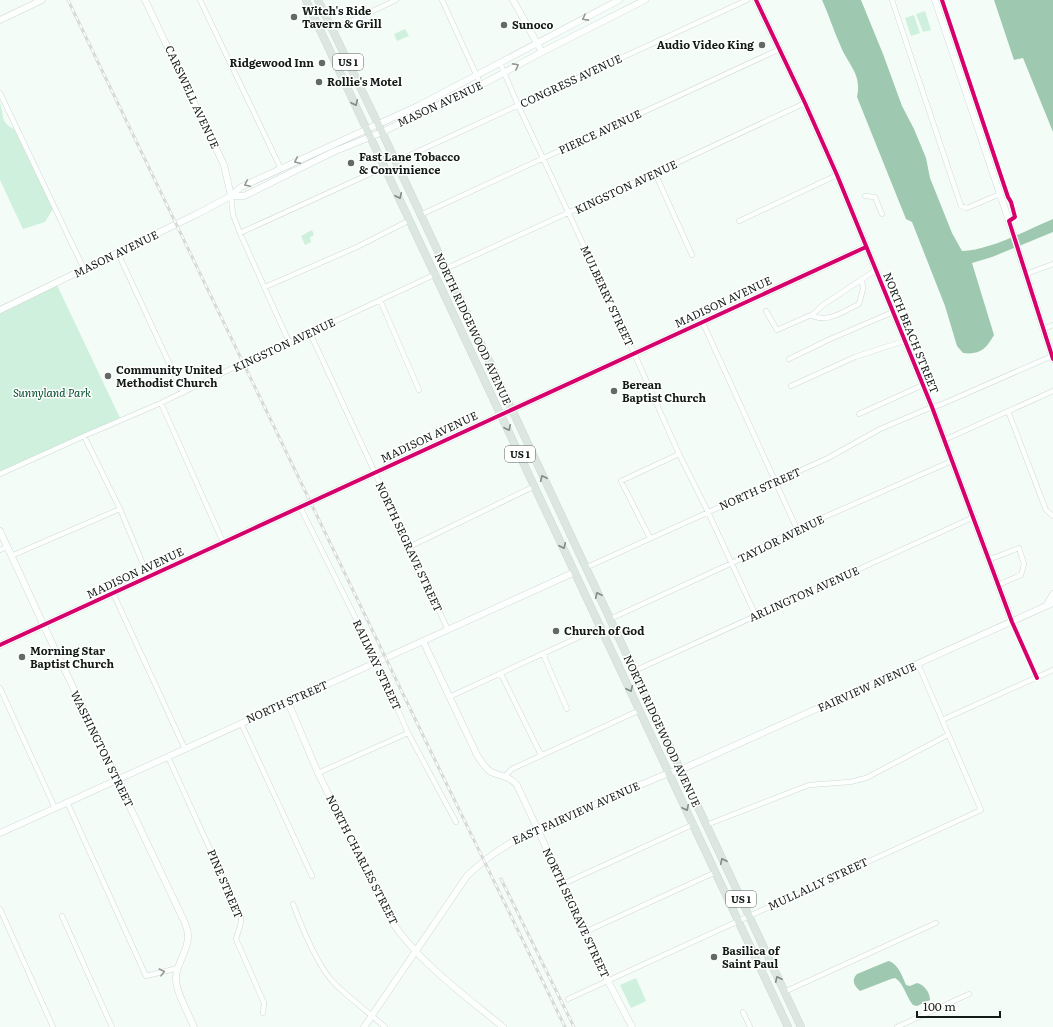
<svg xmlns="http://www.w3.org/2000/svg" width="1053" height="1027" font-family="Literata,serif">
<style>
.green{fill:#cef0dc}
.water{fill:#9ec8af}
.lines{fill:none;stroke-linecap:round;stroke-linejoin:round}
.street-casing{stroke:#d0d9d4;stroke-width:5.5}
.secondary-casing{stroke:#d0d9d4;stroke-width:7}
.primary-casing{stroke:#d1d5d2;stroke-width:8}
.street{stroke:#fdfffe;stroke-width:4.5}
.secondary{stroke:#fdfffe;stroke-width:6}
.primary{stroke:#dce7e2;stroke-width:7}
.rail-casing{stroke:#d7dad8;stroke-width:3}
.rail{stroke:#fff;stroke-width:1.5;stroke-dasharray:4.5;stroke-linecap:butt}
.cycleway-casing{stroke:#fff;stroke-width:6}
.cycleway{stroke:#d6006c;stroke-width:4}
.oneway{stroke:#949996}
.oneway2{stroke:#828c87}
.poi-dot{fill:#626a65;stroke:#fff;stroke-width:1.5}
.labels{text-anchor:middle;stroke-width:3;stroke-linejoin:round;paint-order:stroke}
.shield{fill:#fff;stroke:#5a605d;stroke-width:1}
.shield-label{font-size:10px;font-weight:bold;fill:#141c17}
.poi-label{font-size:11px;font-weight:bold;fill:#141c17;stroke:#fff;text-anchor:start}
.street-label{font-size:11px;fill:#141c17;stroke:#fff}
.park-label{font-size:11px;font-style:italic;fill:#024d2e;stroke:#fff}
</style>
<rect width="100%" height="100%" fill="#f4fcf7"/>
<!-- green -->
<path class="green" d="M925 11 931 30 923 32 916 14Z
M914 15 920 33 911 36 905 18Z
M405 29 409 36 397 41 394 34Z
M0 103C4 114 0 123 14 129L53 209 45 222 23 229 0 180Z
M312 230 314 235 310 237 311 242 305 245 301 236Z
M56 283 121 420 0 474V310Z
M636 978 646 1001 631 1008 620 985Z"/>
<!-- water -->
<path class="water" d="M822 0H861L883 54 902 106 914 129 926 158 930 178 952 233 962 251C990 250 1027 230 1053 219V232L992 257 972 263 994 335C986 349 980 355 963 353L957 346 945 306 912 222 906 219 857 97C862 74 849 66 841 47 834 32 829 15 822 0Z
M994 0H1053V132L1023 58 1014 60Z
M889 961C899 965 902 976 906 985L910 986 917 983C925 985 930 993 930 1000L917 1006 913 1005C906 997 904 983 895 978L891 979 860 991C854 986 851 980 857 974L886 962Z"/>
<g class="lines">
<defs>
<path id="street" d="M200 0 281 169
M442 0 481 85
M892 0 961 206 967 208 1000 194
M332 30 396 0
M500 63 518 105 634 353 679 454 708 512 756 616
M0 93 84 269
M395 162 747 0
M655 173 692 255
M231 196 233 215 240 233 289 342
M865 196 875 197 882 214
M420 215 780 49
M739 221 837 175
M240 233 385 167
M118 253 183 393
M445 269 655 173 805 103
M1026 274 1053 264
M265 287 357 247 410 220
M380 300 419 390
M766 311 777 330 811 315C827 324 844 311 859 304L863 289 862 279
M811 316 823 305 876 270
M702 321 797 529
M1043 329 1053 325
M310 333 448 630
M789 359 828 340 893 312
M791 386 855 357 904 341
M161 403 223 542
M1008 411 1046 510 1053 516
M859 414 923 385
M84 436 120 509 148 576
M944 440 1053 391
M0 474 84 436 161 403 243 363 310 333 436 274
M300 507 377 661 408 733 456 822
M650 538 621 481 679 454
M409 547 535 486
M0 550 7 547
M11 556 120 509
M988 560 1019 548 1024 564 1021 575 998 585
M585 568 828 458 880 429 932 407 940 405 1052 356
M113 593 185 749
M610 619 732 563 797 529 952 461
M1012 622 1037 678
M543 654 567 709
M634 671 974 517
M501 674 541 755
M0 688 55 808
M449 697 601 627
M942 720 1053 670
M241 723 312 876
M168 757 241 917C242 926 238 930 236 939L264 1003 263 1013
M318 773 408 733
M505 776 512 769 640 710
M67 802 146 976 178 968
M706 825 809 785 850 782 866 778 948 735
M563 884 694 824
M293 904C302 928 318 968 336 985 352 1000 369 1013 385 1027
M0 909 53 1027
M62 916 112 1027
M585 932 716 872
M784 992 936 923
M568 999 981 810 918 664
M743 1012 750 1027
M897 1027 969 994"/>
<path id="secondary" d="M145 0 224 165 231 196
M513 0 542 52
M756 0 805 103 837 175 876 270 932 407 1012 622
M935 0 1009 221 1053 359
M0 20 42 0
M231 196H244L333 152 382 132 481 85 542 52 645 0
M0 310 197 214 231 196 241 187 420 105 619 0
M0 531 43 624 185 923C186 927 188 931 188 935 189 950 177 962 176 977 175 991 189 1014 194 1027
M1046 606 1053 594
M423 641 477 755C481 761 485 768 491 772 502 777 508 775 517 785L608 981 632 1027
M0 645 866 247
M288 702 318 773 392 922C421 964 464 995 503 1027
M0 833 575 572
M364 1027 467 876C502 842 538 828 582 810 611 797 640 785 669 773L680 770 1053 603"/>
<path id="primary" d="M306 0 788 1027
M318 0 382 132 801 1027"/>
</defs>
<!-- street casing -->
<use href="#street" class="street-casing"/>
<!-- secondary casing -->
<use href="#secondary" class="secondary-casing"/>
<!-- primary casing -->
<use href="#primary" class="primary-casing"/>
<!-- street -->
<use href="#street" class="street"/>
<!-- secondary -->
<use href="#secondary" class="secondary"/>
<!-- primary -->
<use href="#primary" class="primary"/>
<defs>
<path id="rail" d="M68 0 433 756 565 1027
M501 879 574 1027"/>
</defs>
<!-- rail casing -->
<use href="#rail" class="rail-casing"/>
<!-- rail -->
<use href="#rail" class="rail"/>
<defs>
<path id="cycleway" d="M756 0 805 103 837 175 932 407 1012 622 1037 678
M942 0 1008 197 1011 202 1015 217 1009 221 1053 359
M0 645 866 247"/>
</defs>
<!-- cycleway casing -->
<use href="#cycleway" class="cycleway-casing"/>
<!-- cycleway -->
<use href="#cycleway" class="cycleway"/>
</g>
<!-- one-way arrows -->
<defs><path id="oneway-chevron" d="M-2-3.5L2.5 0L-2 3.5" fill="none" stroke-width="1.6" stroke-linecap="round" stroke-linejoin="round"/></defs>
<g class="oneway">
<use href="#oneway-chevron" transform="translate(585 18) rotate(152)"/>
<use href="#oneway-chevron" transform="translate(516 66) rotate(-28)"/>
<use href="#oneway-chevron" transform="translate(297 161) rotate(155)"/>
<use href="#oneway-chevron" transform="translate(247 184) rotate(155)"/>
<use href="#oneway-chevron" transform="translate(162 972) rotate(-14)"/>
</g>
<g class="oneway2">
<use href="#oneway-chevron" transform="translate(355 103) rotate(65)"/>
<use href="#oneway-chevron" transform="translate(399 196) rotate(65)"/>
<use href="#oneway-chevron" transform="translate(508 428) rotate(65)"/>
<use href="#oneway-chevron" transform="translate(543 478) rotate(-115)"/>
<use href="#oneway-chevron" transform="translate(563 546) rotate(65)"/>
<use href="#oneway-chevron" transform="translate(598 595) rotate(-115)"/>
<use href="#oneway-chevron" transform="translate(630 689) rotate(65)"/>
<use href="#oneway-chevron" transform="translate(686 808) rotate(65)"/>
<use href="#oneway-chevron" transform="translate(723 861) rotate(-115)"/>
<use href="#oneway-chevron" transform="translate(778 979) rotate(-115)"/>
</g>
<!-- markers -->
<g class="poi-dot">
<circle cx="294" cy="17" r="4"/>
<circle cx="504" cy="25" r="4"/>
<circle cx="762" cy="45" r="4"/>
<circle cx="322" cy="63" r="4"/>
<circle cx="319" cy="82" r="4"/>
<circle cx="351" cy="163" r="4"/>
<circle cx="108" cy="376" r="4"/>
<circle cx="614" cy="391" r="4"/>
<circle cx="556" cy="631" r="4"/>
<circle cx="22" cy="657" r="4"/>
<circle cx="714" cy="957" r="4"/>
</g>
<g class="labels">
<!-- shield labels -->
<g class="shield">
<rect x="333" y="54" width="30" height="16" rx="3"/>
<rect x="505" y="446" width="30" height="16" rx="3"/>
<rect x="726" y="891" width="30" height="16" rx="3"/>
</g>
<g class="shield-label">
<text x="348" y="66">US 1</text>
<text x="520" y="458">US 1</text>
<text x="741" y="903">US 1</text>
</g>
<!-- poi labels -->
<g class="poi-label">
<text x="302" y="15">Witch's Ride<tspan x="302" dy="13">Tavern &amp; Grill</tspan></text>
<text x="512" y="29">Sunoco</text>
<text x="754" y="49" text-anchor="end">Audio Video King</text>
<text x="314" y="67" text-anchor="end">Ridgewood Inn</text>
<text x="327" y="86">Rollie's Motel</text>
<text x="359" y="161">Fast Lane Tobacco<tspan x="359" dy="13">&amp; Convinience</tspan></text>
<text x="116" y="374">Community United<tspan x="116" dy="13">Methodist Church</tspan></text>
<text x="622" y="389">Berean<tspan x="622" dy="13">Baptist Church</tspan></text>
<text x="564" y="635">Church of God</text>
<text x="30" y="655">Morning Star<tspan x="30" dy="13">Baptist Church</tspan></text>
<text x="722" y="955">Basilica of<tspan x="722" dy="13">Saint Paul</tspan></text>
</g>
<!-- street labels -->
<g class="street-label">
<text transform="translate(571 81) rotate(-25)" y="4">CONGRESS AVENUE</text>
<text transform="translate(192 97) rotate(65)" y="4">CARSWELL AVENUE</text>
<text transform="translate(440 104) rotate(-25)" y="4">MASON AVENUE</text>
<text transform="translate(600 132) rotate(-25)" y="4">PIERCE AVENUE</text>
<text transform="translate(626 187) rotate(-25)" y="4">KINGSTON AVENUE</text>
<text transform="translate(116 254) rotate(-26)" y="4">MASON AVENUE</text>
<text transform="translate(607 296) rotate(65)" y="4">MULBERRY STREET</text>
<text transform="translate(723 302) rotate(-25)" y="4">MADISON AVENUE</text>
<text transform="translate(473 329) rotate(65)" y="4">NORTH RIDGEWOOD AVENUE</text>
<text transform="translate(911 333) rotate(68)" y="4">NORTH BEACH STREET</text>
<text transform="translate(284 345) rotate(-25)" y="4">KINGSTON AVENUE</text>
<text transform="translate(429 437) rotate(-25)" y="4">MADISON AVENUE</text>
<text transform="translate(760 489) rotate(-24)" y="4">NORTH STREET</text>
<text transform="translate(781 539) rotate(-26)" y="4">TAYLOR AVENUE</text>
<text transform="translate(409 547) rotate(65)" y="4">NORTH SEGRAVE STREET</text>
<text transform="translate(135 573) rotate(-25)" y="4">MADISON AVENUE</text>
<text transform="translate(804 594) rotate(-24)" y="4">ARLINGTON AVENUE</text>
<text transform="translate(377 665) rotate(65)" y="4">RAILWAY STREET</text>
<text transform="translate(867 687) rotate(-24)" y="4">FAIRVIEW AVENUE</text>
<text transform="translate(287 702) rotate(-24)" y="4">NORTH STREET</text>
<text transform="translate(662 731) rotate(65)" y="4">NORTH RIDGEWOOD AVENUE</text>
<text transform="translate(102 749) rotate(64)" y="4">WASHINGTON STREET</text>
<text transform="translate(576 813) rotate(-24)" y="4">EAST FAIRVIEW AVENUE</text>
<text transform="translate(362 860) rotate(63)" y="4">NORTH CHARLES STREET</text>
<text transform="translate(225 884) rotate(67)" y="4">PINE STREET</text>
<text transform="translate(818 884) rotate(-25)" y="4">MULLALLY STREET</text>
<text transform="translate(576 913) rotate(65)" y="4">NORTH SEGRAVE STREET</text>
</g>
<!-- park labels -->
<g class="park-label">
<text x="52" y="397">Sunnyland Park</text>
</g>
</g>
<!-- scale -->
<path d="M917 1011v6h83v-6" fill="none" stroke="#141c17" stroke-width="2"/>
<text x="923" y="1011" font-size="12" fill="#141c17" stroke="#ffffff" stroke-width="3" paint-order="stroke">100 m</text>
</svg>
